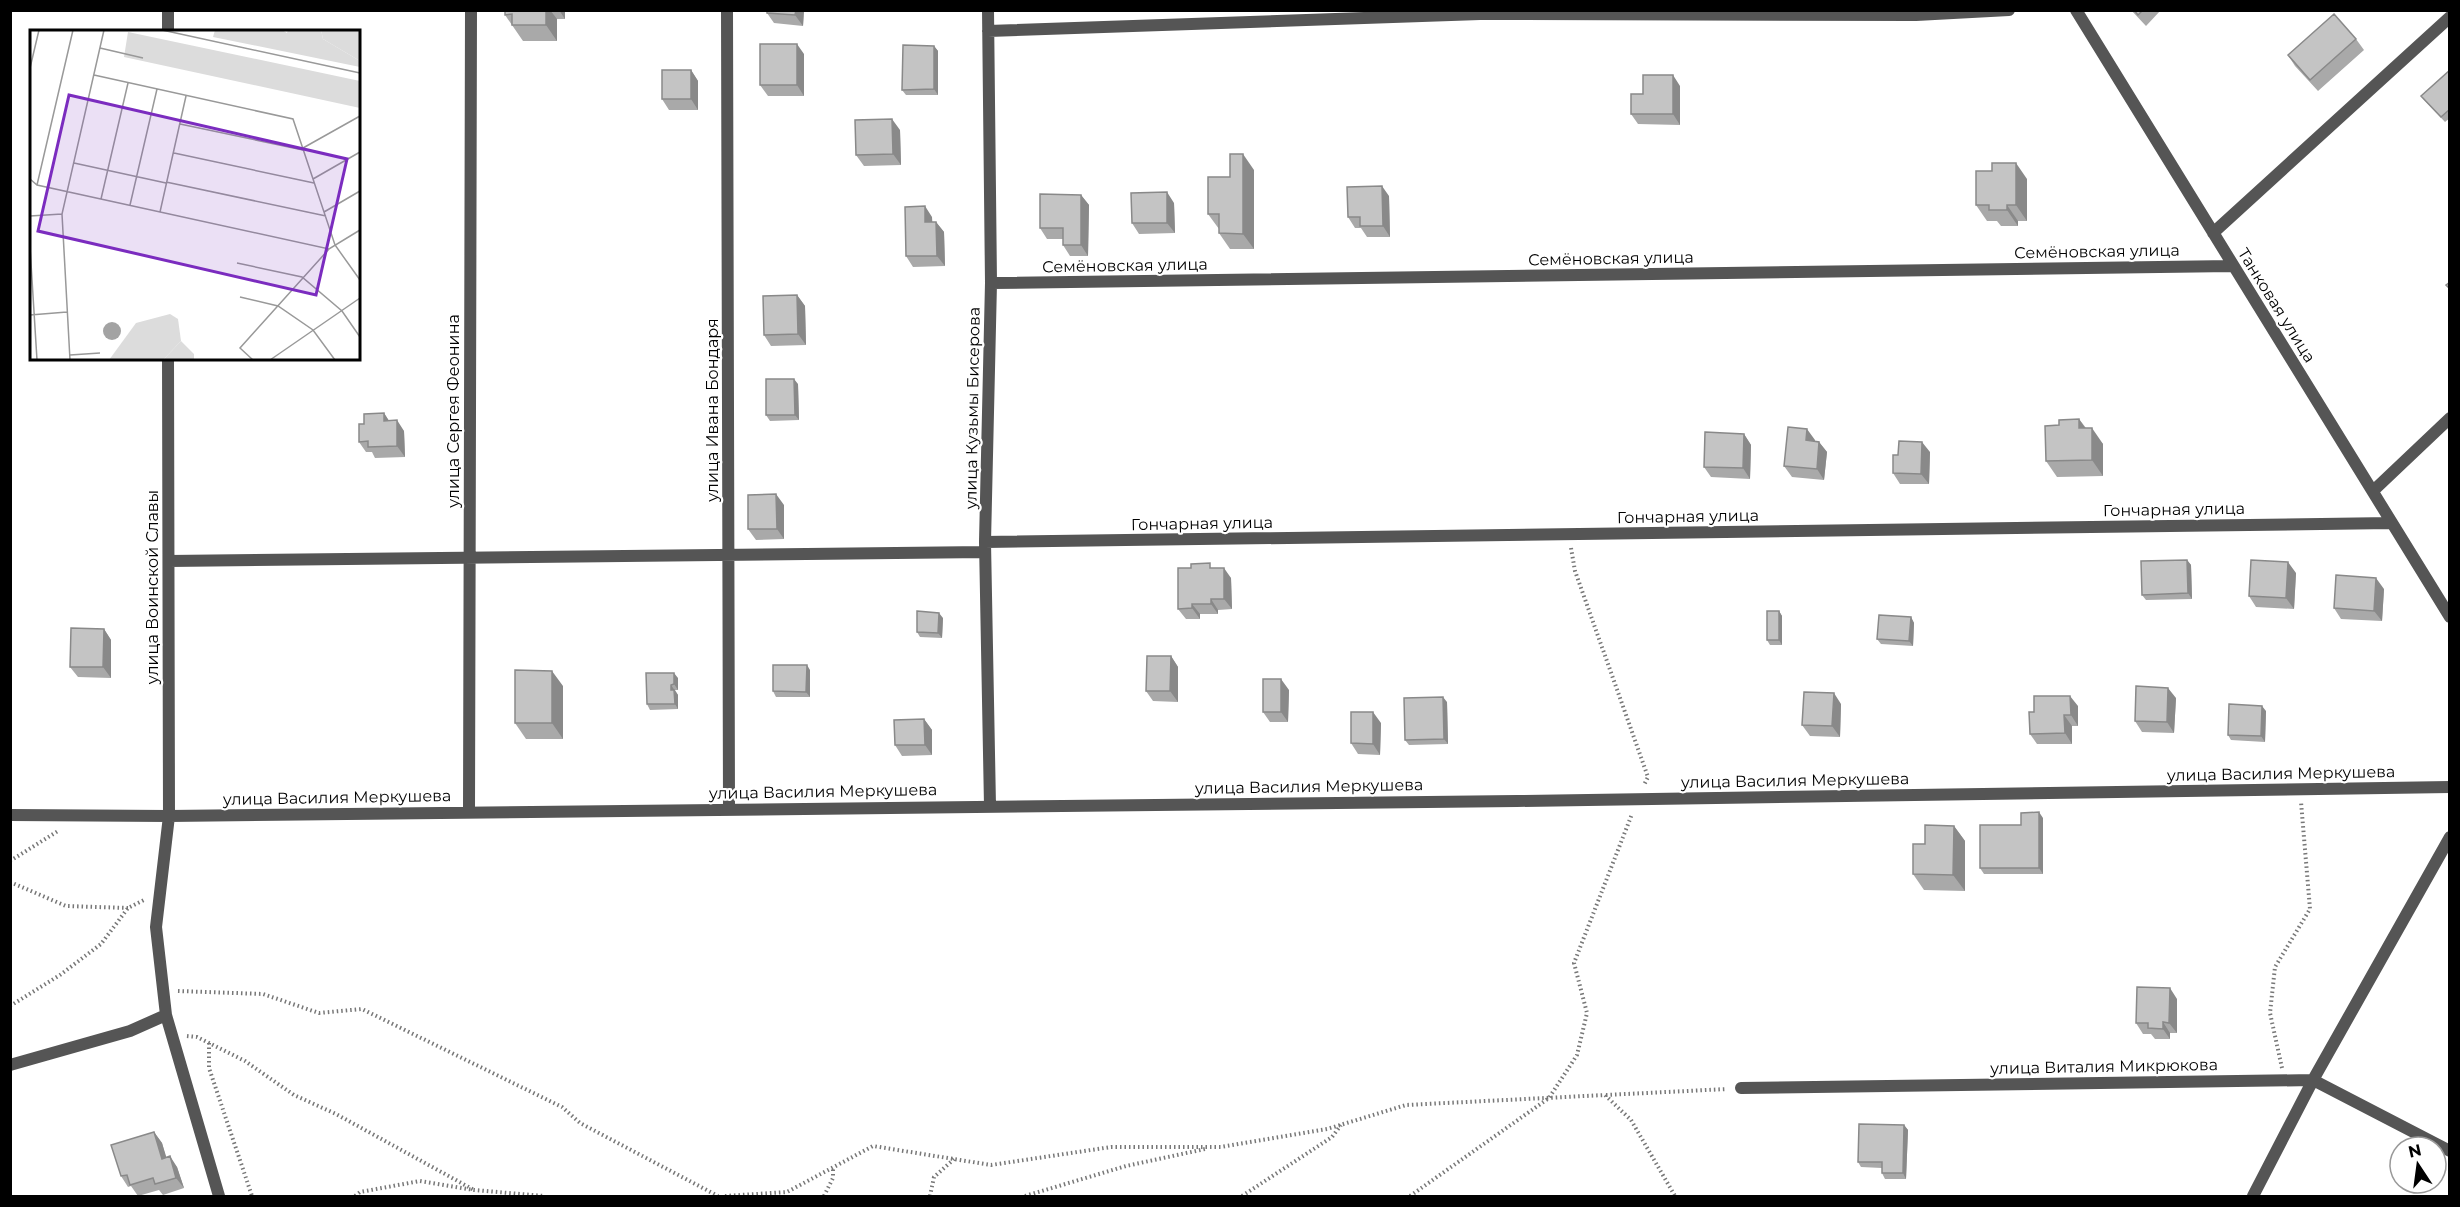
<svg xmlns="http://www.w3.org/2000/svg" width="2460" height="1207" font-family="Montserrat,sans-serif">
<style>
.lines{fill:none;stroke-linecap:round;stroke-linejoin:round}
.path{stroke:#777;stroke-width:4;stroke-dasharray:1.5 3;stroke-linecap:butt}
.street{stroke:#555;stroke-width:12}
.wall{fill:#a9a9a9}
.shaded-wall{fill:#898989}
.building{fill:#c4c4c4;stroke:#898989;stroke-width:1.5}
.labels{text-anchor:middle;stroke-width:4.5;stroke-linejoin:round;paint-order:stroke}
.street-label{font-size:16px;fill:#000;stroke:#fff}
.inset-road{fill:none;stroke:#999;stroke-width:1.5}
.view{fill:#7b2cbf;fill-opacity:0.15;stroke:#7b2cbf;stroke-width:3}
.inset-edge{fill:none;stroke:#000;stroke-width:3}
</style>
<rect width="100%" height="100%" fill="#fff"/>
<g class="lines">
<!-- path -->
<path class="path" d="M1571 548 1575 571 1648 777 1644 785
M10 861 58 831
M10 882 66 906 128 908
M178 991 263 994 319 1013 362 1009 562 1107 580 1123 718 1196
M10 1006 60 975 101 944 128 908 146 899
M187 1036 197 1037 245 1061 294 1095 336 1114 474 1190
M209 1043V1068L252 1196
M2282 1068 2270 1013 2275 967 2310 909 2301 802
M1606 1095 1727 1089
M355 1196 360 1192 420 1181 474 1190 544 1196
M725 1196 787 1192 873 1146 991 1165 1111 1147H1221L1327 1129 1406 1105 1605 1095 1631 1120 1675 1196
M824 1196 833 1178V1167
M930 1196 934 1177 954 1159
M1025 1196 1126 1166 1205 1149
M1242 1196 1332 1137 1341 1125
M1410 1196 1549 1098 1577 1055 1587 1013 1574 963 1632 814"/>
<!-- street -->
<path class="street" d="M168 10V32
M727 10 729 808
M988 10 991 283 985 542 990 806
M2076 10 2450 617
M988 31 1480 14 1916 15 2009 10
M2213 233 2450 17
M991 283 2232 266
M168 358 169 816 156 927 166 1015 219 1196
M2373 491 2450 418
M985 542 2391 523
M169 561 985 552
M469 811 471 10
M10 815 169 816 1517 801 2450 787
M10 1065 130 1031 166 1015
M1741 1088 2313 1080 2450 1151
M2253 1196 2313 1080 2450 837"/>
</g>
<!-- wall -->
<path class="wall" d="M505 10H565V19H557V41H523L505 15Z
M767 10H804L803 26 774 23 767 13Z
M2131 10H2161L2146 26Z
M2356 39 2364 50 2318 91 2295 66 2288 55Z
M934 46 938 51V95H906L902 90Z
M804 54V96H768L760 85Z
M691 70 698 81V110H669L662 99Z
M2450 70V118L2445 122 2425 101 2421 96Z
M1680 86V125L1638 124 1631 114 1643 94Z
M900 130 901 165 864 166 856 155Z
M1254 170V249H1230L1219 233V229L1208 214 1230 177Z
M2027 179V221H2018V226H2001L1997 221H1987L1976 205Z
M1081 195 1089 205 1088 256H1070L1063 245V239H1047L1040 228Z
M1389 196 1390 237H1367L1361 228H1355L1348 217Z
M1174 203 1175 233 1139 234 1132 223Z
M932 217V222H936L944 232 945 266 913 267 906 256Z
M797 295 805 306 806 345 771 346 764 335Z
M798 384 799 420 770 421 766 415Z
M384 413 389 421 404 431 405 457 375 458 372 452H366L359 442 364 424Z
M2079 419 2086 428 2103 444V476L2057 477 2046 461 2059 425Z
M1744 434 1751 445 1750 479 1711 477 1704 467Z
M1815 440V441L1819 442 1827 452 1824 480 1792 477 1784 466Z
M1930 452 1929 484H1900L1893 473 1898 455Z
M784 505V539L756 540 748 529Z
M2187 560 2191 565 2192 599 2146 600 2142 595Z
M1213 568 1231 578 1232 609 1218 610V614H1200V619H1186L1178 609Z
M2296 573 2294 609 2256 607 2249 596Z
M2384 589 2382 621 2341 619 2334 608Z
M1779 611 1782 616V645H1770L1767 640Z
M1911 617 1914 623 1913 646 1881 644 1877 639Z
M943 618 942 638 920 637 917 632Z
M104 629 111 640V678L78 677 70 667Z
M1171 656 1178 667V702L1153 701 1146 691Z
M810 670V697H776L773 691Z
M678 678V690H675L678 695V709L650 710 647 704Z
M563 686V739H526L515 723Z
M1289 690 1288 722H1270L1263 712Z
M2176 698 2174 733 2142 732 2135 721Z
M1447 702 1448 744 1409 745 1405 740Z
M1841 704 1840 737 1810 736 1802 725Z
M2078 706V726H2072V744H2037L2030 734 2034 712Z
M2266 711 2265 742 2231 740 2228 735Z
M924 719 932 730V755L902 756 895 745Z
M1381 723 1380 755 1358 754 1351 743Z
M2043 818V874H1984L1980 868 2021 825Z
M1954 826 1965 841V891L1924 890 1913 874 1925 844Z
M2177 999V1033H2170V1039H2155L2151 1034H2143L2136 1023Z
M1904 1125 1908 1130 1906 1179H1885L1882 1173V1168L1861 1167 1858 1162Z
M154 1132 162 1143 166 1158 177 1167 184 1188 163 1195 159 1190 138 1196 131 1186 128 1187 121 1176Z"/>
<!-- shaded-wall -->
<path class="shaded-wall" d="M546 10H550L557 19V41L546 25Z
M559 10H565V19Z
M796 10H804L803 26 795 15Z
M797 44 804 54V96L797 85Z
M934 46 938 51V95L934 89Z
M691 70 698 81V110L691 99Z
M1673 75 1680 86V125L1673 114Z
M892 119 900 130 901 165 893 154Z
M1243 154 1254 170V249L1243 234Z
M2016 163 2027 179V221L2016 205Z
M1382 186 1389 196 1390 237 1383 226Z
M1167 192 1174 203 1175 233 1167 223Z
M1081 195 1089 205 1088 256 1081 245Z
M2007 205 2018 221V226L2007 210Z
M925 206 932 217 933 233 925 222Z
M936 222 944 232 945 266 937 256Z
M797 295 805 306 806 345 798 334Z
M794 379 798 384 799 420 795 415Z
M384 413 391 424 384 421Z
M2079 419 2090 435 2079 428Z
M397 420 404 431 405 457 397 446Z
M2092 428 2103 444V476L2092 460Z
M1807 429 1815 440 1814 451 1806 440Z
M1744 434 1751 445 1750 479 1743 468Z
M1819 442 1827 452 1824 480 1817 469Z
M1922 442 1930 452 1929 484 1921 474Z
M776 494 784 505V539L777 529Z
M2187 560 2191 565 2192 599 2188 593Z
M2288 562 2296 573 2294 609 2286 598Z
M1224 568 1231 578 1232 609 1224 599Z
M2376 578 2384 589 2382 621 2374 611Z
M1211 599 1218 610V614L1211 604Z
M1192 604 1200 614V619L1192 608Z
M1779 611 1782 616V645L1779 640Z
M939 613 943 618 942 638 938 633Z
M1911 617 1914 623 1913 646 1909 641Z
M104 629 111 640V678L103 667Z
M1171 656 1178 667V702L1170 691Z
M807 665 810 670V697L806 692Z
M552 671 563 686V739L552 723Z
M674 673 678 678V690L674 684Z
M1281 679 1289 690 1288 722 1281 712Z
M671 685 678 695V709L675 704 671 690Z
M2168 688 2176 698 2174 733 2167 722Z
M1834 693 1841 704 1840 737 1832 726Z
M2070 696 2078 706V726L2071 715Z
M1443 697 1447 702 1448 744 1444 739Z
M2262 706 2266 711 2265 742 2261 736Z
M1373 712 1381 723 1380 755 1373 744Z
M2064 715 2072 726V744L2065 733Z
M924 719 932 730V755L925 745Z
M2039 812 2043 818V874L2039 868Z
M1954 826 1965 841V891L1953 875Z
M2170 988 2177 999V1033L2169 1023Z
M2163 1022 2170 1033V1039L2163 1029Z
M1904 1125 1908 1130 1906 1179 1903 1173Z
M154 1132 162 1143 170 1169 162 1159Z
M170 1156 177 1167 184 1188 176 1178Z"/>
<!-- building -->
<path class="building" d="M505 10H546V25H512V14L505 15Z
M767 10H796L795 15 767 13Z
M2134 10H2143L2138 15Z
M2334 14 2356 39 2310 80 2288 55Z
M760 44H797V85H760Z
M903 45 934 46V89L902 90Z
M662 70H691V99H662Z
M2450 70V109L2441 117 2421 96Z
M1643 75H1673V114H1631V94H1643Z
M892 119 893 154 856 155 855 120Z
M1230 154H1243V234L1219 233V214H1208V177H1230Z
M1992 163H2016V205H2007V210H1989V205H1976V171H1992Z
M1382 186 1383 226H1360V217H1348L1347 187Z
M1167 192V223H1132L1131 193Z
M1040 194 1081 195V245H1063V228H1040Z
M925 206V222H936L937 256H906L905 207Z
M2450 282V289L2446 285Z
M797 295 798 334 764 335 763 296Z
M766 379H794L795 415H766Z
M384 413V421L397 420V446L368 447V441L359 442V424H364V414Z
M2079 419V428H2092V460L2046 461 2045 426 2059 425V420Z
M1788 427 1807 429 1806 440 1819 442 1817 469 1784 466Z
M1705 432 1744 434 1743 468 1704 467Z
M1899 441 1922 442 1921 474 1893 473V455H1898Z
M776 494 777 529H748V495Z
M2187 560 2188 593 2142 595 2141 561Z
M2251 560 2288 562 2286 598 2249 596Z
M1210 563V568H1224V599H1211V604H1192V608L1178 609V568H1191V564Z
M2336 575 2376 578 2374 611 2334 608Z
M917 611 939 613 938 633 917 632Z
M1767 611H1779V640H1767Z
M1879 615 1911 617 1909 641 1877 639Z
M71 628 104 629 103 667H70Z
M1147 656H1171L1170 691H1146Z
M773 665H807L806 692 773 691Z
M515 670 552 671V723H515Z
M646 673H674V684L671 685V690H674L675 704H647Z
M1263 679H1281V712H1263Z
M2136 686 2168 688 2167 722 2135 721Z
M1804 692 1834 693 1832 726 1802 725Z
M2034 696H2070L2071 715H2064L2065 733 2030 734 2029 712H2034Z
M1443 697 1444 739 1405 740 1404 698Z
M2229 704 2262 706 2261 736 2228 735Z
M1351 712H1373V744L1351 743Z
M924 719 925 745H895L894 720Z
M2039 812V868H1980V825H2021V813Z
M1925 825 1954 826 1953 875 1913 874V844H1925Z
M2137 987 2170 988 2169 1023 2163 1022V1029L2148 1028V1023H2136Z
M1859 1124 1904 1125 1903 1173H1882V1162H1858Z
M154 1132 162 1159 170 1156 176 1178 155 1184 153 1178 130 1185 127 1175 121 1176 111 1145Z"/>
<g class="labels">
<!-- street labels -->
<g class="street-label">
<text transform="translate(2097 251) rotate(-1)" y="6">Семёновская улица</text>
<text transform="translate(1611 258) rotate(-1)" y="6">Семёновская улица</text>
<text transform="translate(1125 265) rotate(-1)" y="6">Семёновская улица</text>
<text transform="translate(2277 305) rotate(58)" y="6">Танковая улица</text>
<text transform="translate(972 408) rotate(-89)" y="6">улица Кузьмы Бисерова</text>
<text transform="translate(712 410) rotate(-90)" y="6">улица Ивана Бондаря</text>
<text transform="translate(453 411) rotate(-90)" y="6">улица Сергея Феонина</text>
<text transform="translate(2174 509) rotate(-1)" y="6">Гончарная улица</text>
<text transform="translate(1688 516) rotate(-1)" y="6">Гончарная улица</text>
<text transform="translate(1202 523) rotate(-1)" y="6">Гончарная улица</text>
<text transform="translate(152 587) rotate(-90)" y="6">улица Воинской Славы</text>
<text transform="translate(2281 773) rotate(-1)" y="6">улица Василия Меркушева</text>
<text transform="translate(1795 780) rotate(-1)" y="6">улица Василия Меркушева</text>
<text transform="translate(1309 786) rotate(-1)" y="6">улица Василия Меркушева</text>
<text transform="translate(823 791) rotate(-1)" y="6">улица Василия Меркушева</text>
<text transform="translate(337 797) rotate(-1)" y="6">улица Василия Меркушева</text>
<text transform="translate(2104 1066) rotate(-1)" y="6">улица Виталия Микрюкова</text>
</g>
</g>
<!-- overview -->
<g transform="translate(30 30)">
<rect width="330" height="330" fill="#fff"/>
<path d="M140 284 148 289 151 311 133 330H79L106 293Z" fill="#dcdcdc"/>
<path d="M185 0H252L257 3 258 0H291L293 9 330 31V37L183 7ZM98 2 330 51V78L94 27ZM151 311 164 324V330H133Z" fill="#dcdcdc"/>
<path d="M291 0H330V31L293 9Z" fill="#dcdcdc"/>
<path d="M73 301a9 9 0 1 1 18 0a9 9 0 1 1-18 0Z" fill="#a3a3a3"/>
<path class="inset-road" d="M132 0 330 43M70 18 113 28M0 38 9 0M64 45 263 89 305 215 330 250M150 94 273 120M273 118 330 86M144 123 284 153M44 133 136 153M0 149 7 155 299 219 330 200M283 149 330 122M136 152 296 186M7 155 43 0M71 169 98 53M100 175 127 59M130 182 156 66M294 182 330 161M0 186 32 184M0 217 7 330M207 233 272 247 312 281 330 307M210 267 248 276 283 300 305 330M0 285 37 282M40 325 70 323M40 330 32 184 74 0M223 330 210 318 299 219M240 330 330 268"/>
<path class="view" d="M39 65 317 129 286 265 8 201Z"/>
<rect width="330" height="330" class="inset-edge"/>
</g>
<!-- border -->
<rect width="2460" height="1207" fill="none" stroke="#000000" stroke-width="24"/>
<!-- north arrow -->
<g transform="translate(2418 1165) rotate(347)"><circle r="28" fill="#ffffff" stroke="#999999" stroke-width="1.5"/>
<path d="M0-4.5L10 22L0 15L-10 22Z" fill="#000000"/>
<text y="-9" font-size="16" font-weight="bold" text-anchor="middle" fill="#000000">N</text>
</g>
</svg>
